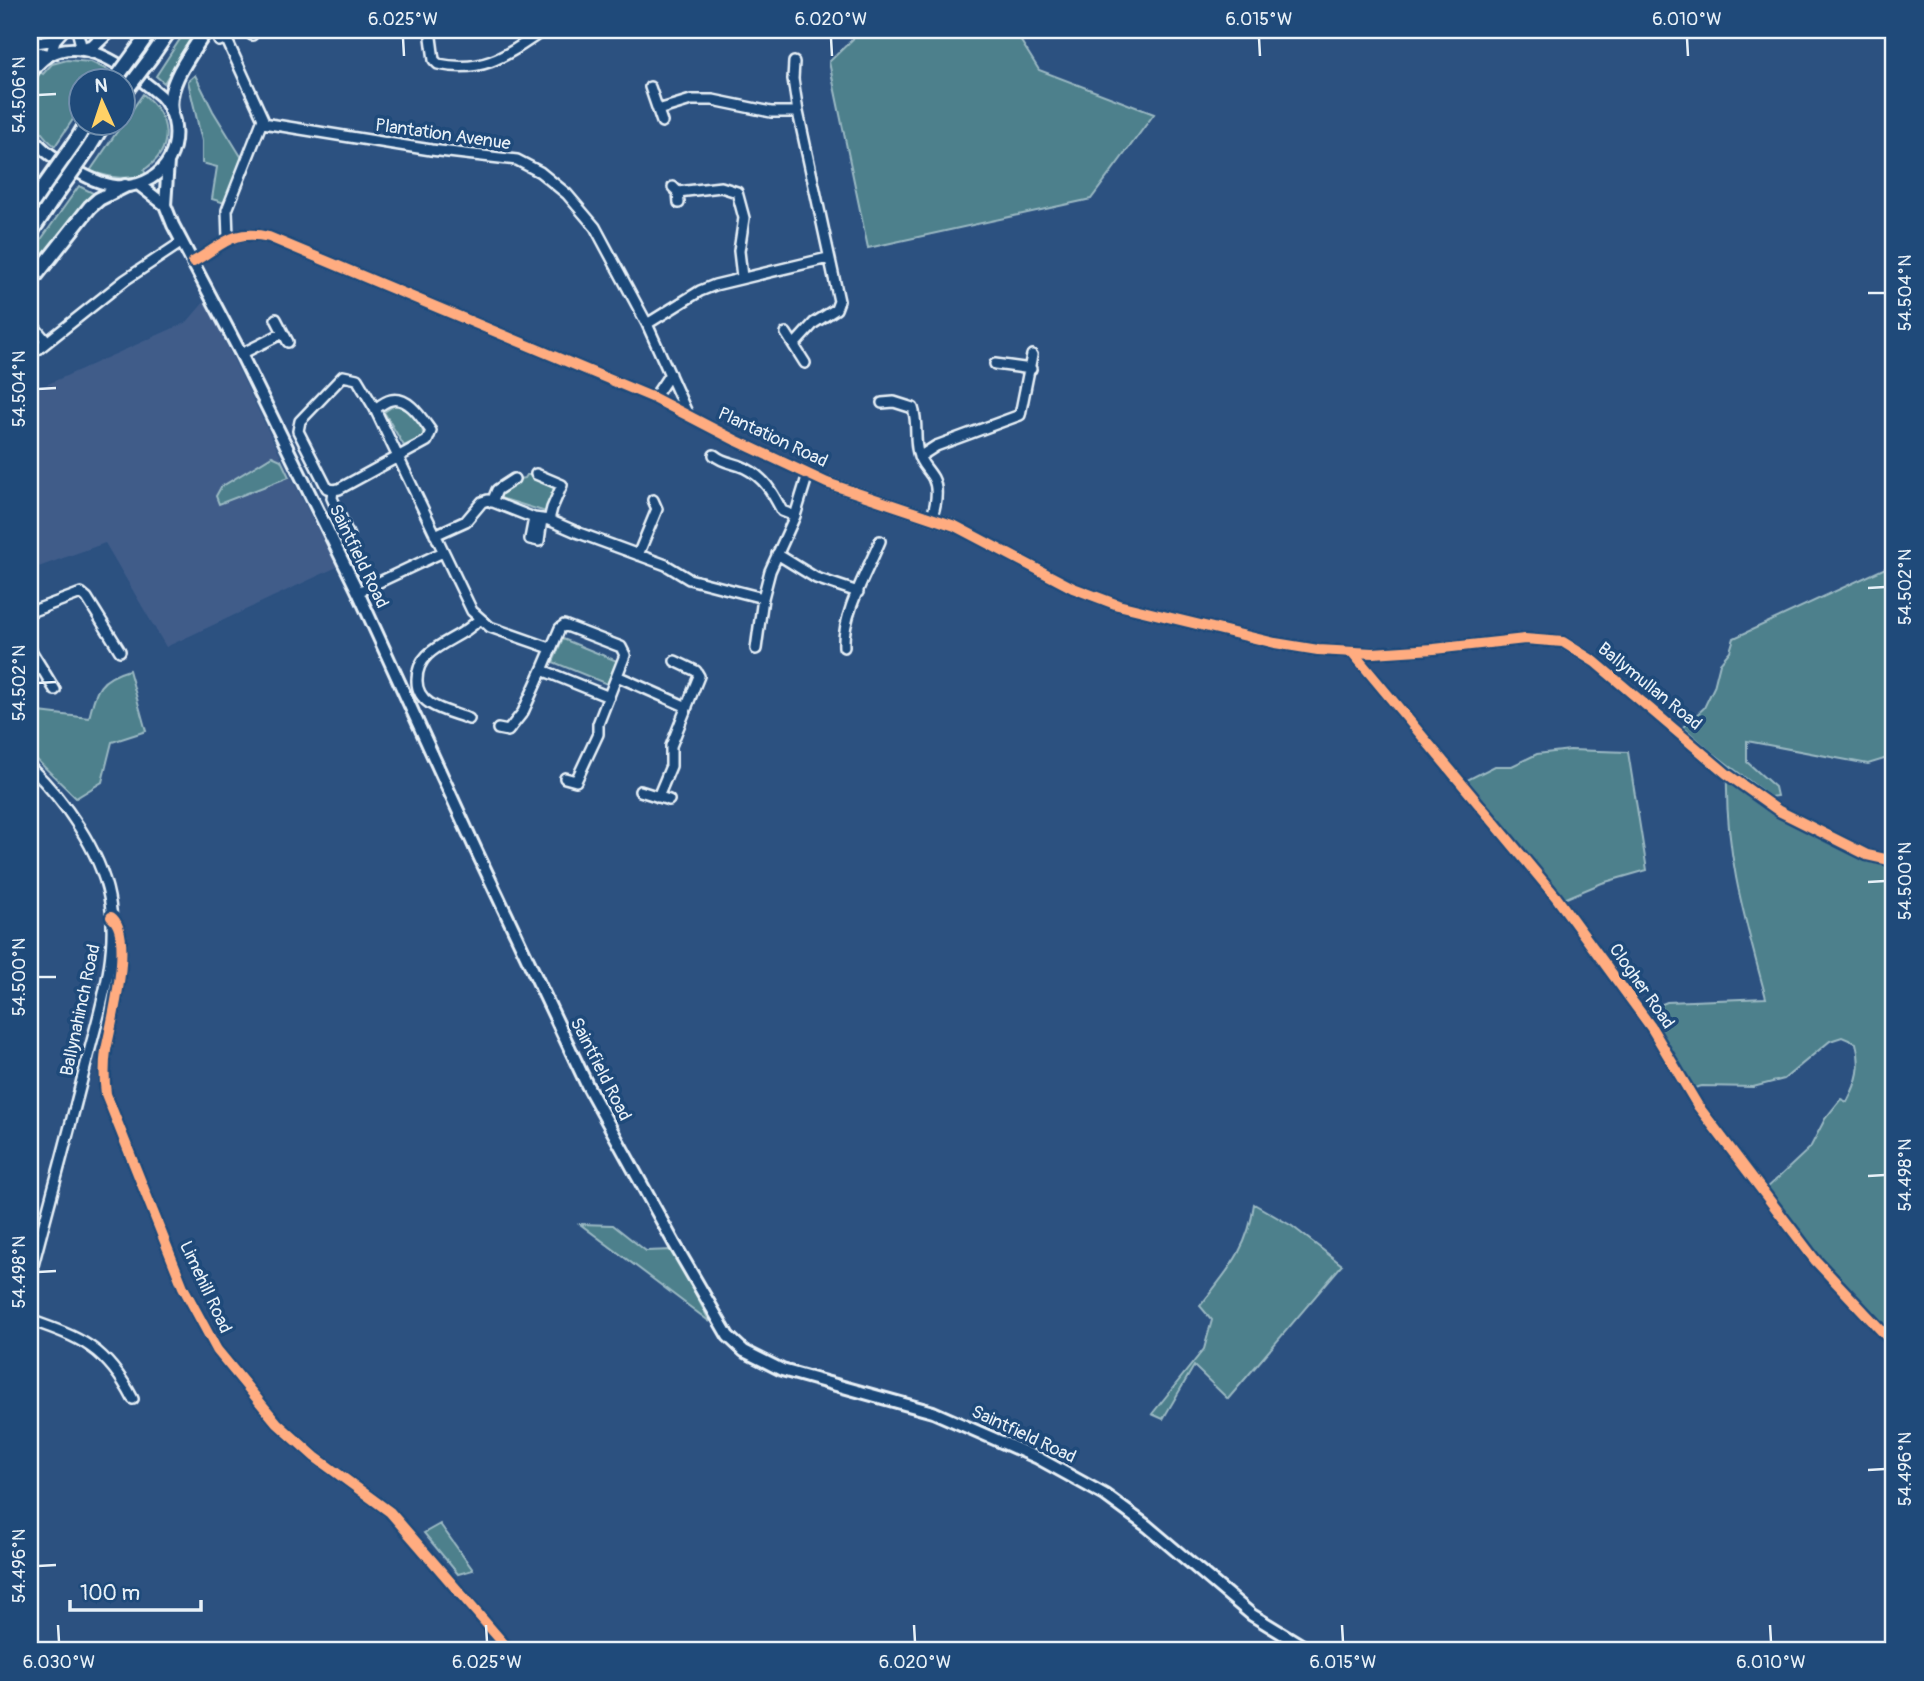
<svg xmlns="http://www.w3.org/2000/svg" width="1924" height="1681" font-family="Pangolin,sans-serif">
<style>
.built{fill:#3f5c89}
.green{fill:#4d808c;stroke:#9ab8c2;stroke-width:2}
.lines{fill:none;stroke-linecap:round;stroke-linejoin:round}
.minor-casing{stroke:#e8f1f8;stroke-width:14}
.major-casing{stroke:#e8f1f8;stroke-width:16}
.highway-casing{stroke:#e8f1f8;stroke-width:18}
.minor{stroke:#1f4a7a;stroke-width:9}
.major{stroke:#1f4a7a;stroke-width:10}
.highway{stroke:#1f4a7a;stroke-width:12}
.highway-bridge-casing{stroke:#e8f1f8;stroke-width:18;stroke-linecap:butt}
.highway-bridge{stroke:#1f4a7a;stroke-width:12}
.cycleway-casing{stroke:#1f4a7a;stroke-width:15}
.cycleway{stroke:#ffac80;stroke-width:10}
.ticks{fill:none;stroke:#e8f1f8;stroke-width:2.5}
.labels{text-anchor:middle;stroke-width:7;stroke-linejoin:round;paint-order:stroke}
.street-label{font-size:18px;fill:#e8f1f8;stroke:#1f4a7a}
.neatline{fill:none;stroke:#e8f1f8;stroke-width:2.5}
.ticks-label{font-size:18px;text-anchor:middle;fill:#e8f1f8}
</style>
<rect width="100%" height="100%" fill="#2c5180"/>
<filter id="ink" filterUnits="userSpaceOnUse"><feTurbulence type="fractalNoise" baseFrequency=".0143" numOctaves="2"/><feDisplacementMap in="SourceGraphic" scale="14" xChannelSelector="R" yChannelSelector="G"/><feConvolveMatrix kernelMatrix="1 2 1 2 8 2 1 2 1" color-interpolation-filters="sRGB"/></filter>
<g filter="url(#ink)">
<!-- built -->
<path class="built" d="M205 301 289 473 337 567 166 647 105 543 30 570V392L187 322Z"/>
<!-- green -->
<path class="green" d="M186 30H196L164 83 156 76Z
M862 30H1014L1039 70 1154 114 1091 199 868 248 829 62Z
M67 60 91 62 108 70 101 80H80V109L55 146C30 127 25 98 40 72L43 74 52 64Z
M195 75 213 111 242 158 225 203 212 199 217 167 202 163V141L188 81Z
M143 94C171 117 175 149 144 170L146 175C125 180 110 178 90 171Z
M79 186 93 193 30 270V255Z
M396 404C411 412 424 419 423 437L404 446 384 412Z
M272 456 281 460 289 477 219 504 216 496 221 487Z
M527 475H534L555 487 546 512 497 497 518 479 525 478Z
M1894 564V756L1868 764 1747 741V762L1775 787 1777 796 1770 797 1709 750 1683 727 1704 708 1714 687 1720 663 1730 651 1734 638Z
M563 639 617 661 607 684 553 662Z
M129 670 146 731 112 742 102 782 76 798 30 753V711L89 718C96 690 98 679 129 670Z
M1570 750 1628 752 1647 870 1602 883 1564 899 1467 780 1495 766H1512L1537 754Z
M1727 776C1781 817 1831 845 1894 868V1335L1821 1258 1766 1189 1810 1148 1825 1119 1841 1099 1847 1102C1858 1081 1862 1066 1856 1043L1842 1037 1830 1041 1784 1079 1753 1087 1702 1086 1694 1088 1645 1011 1667 1002 1766 998C1746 923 1725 855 1727 776Z
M1254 1204 1292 1226 1342 1265 1228 1399 1194 1366 1163 1419 1152 1414 1204 1349 1212 1320 1200 1306C1227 1271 1248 1250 1254 1204Z
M580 1224 613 1225 646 1251 673 1250 710 1322Z
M440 1524 473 1570 458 1574 424 1533Z"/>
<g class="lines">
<defs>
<path id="minor" d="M77 30 82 49
M252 30V35
M430 30 434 60 438 64C485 74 508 54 544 30
M219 41 226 38 263 119 227 210 228 238
M30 44 55 40
M51 54 55 40 64 30
M794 62 793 79 798 112 839 301 836 309 814 323 794 345
M650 87 662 122
M658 110 691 100H713L771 112H798
M263 123 431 150 517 160 540 172 567 194 595 227 647 324 688 415
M673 187 678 192 679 203
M678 192 721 187 737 192 744 218 739 251 742 277
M193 262C222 246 232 228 269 237L654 398 735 440 827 483 955 526 1073 588 1118 605 1275 643 1318 650 1373 653 1434 649 1525 639 1563 642 1595 662 1727 774 1779 811 1867 855 1894 861
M276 319 288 342
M647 324 700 291 715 285 828 258
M36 329 47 342
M786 333 805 363
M37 350 125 280 182 242
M241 354 283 333
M995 364 1031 369
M654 398 670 374
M882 403 894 402 913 408C918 423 914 438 918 453 920 463 928 469 933 478 939 489 936 504 932 517
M714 455C725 464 733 462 745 468 765 478 772 492 782 511L795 516
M919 457 936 446 1020 415 1032 355
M536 474 562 485 552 508 549 520
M333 490 327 488 298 431 300 421 343 376 357 379 375 409 472 611 490 627 550 648
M492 502 497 490 514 479
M534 518 530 539 539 541 542 519
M435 535 466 521 482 502 488 500 534 518 549 520 579 533 666 565 689 579 763 598
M349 536 332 498 333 490 339 489 427 441 431 431C422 419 409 396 391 400 386 401 379 406 375 409
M777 554 816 578 858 592
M638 555 657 509 653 500
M358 592 443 552
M30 612 81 593 87 598 120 651
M844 647C842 614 867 572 880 541
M30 649 55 690
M756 649 763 598 770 571 795 516 808 474
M1353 653 1556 897 1651 1027 1698 1106 1815 1260 1894 1344
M30 674 41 667
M617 676 687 707
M469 719C449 711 417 707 417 681 416 645 460 642 479 619
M498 729 508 731 523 712 542 670
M30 767C64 800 100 850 109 897 120 951 100 1009 87 1060 69 1132 49 1204 30 1277
M565 778 576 781 598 734V724L625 655 621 647 564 625 560 628 542 670 609 697
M640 791 669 800
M658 797 671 766V746L699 676 696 671 675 661
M111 917C135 933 111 1024 106 1050 104 1065 104 1079 106 1094L183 1287 217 1350 277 1423 315 1457 390 1512 510 1651
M30 1320C81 1338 106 1347 133 1399"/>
<path id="major" d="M30 51 48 55
M30 75C65 19 126 66 161 96 187 125 177 173 138 184 113 192 87 178 67 165 52 157 39 148 30 134
M168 162 165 205 173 225 241 354 358 592 476 850 587 1085 674 1243 728 1336 744 1351 782 1370 933 1412 1038 1458 1105 1495 1147 1526 1252 1615 1311 1651
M138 184 165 205"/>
<path id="highway" d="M139 47 151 30
M84 49 93 46 110 30
M152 56 170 30
M171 111C166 83 192 53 206 30
M77 139 87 122
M89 148 105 122
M30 207 44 186
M30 234 56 195
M30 283 90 207 99 199 125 186"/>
</defs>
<!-- minor casing -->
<use href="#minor" class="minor-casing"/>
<!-- major casing -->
<use href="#major" class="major-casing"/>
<!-- highway casing -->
<use href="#highway" class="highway-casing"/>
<!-- minor -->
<use href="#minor" class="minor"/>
<!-- major -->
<use href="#major" class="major"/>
<!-- highway -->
<use href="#highway" class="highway"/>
<defs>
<path id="highway-bridge" d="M115 80 139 47
M122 96 152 56
M44 186 77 139
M56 195 89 148"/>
</defs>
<!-- highway-bridge casing -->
<use href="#highway-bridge" class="highway-bridge-casing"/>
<!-- highway-bridge -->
<use href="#highway-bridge" class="highway-bridge"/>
<defs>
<path id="cycleway" d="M193 262C222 246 232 228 269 237L654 398 735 440 827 483 955 526 1073 588 1118 605 1275 643 1318 650 1373 653 1434 649 1525 639 1563 642 1595 662 1727 774 1779 811 1867 855 1894 861
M1353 653 1556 897 1651 1027 1698 1106 1815 1260 1894 1344
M111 917C135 933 111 1024 106 1050 104 1065 104 1079 106 1094L183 1287 217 1350 277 1423 315 1457 390 1512 510 1651"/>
</defs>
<!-- cycleway casing -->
<use href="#cycleway" class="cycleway-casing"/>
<!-- cycleway -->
<use href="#cycleway" class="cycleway"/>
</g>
</g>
<!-- ticks -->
<path class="ticks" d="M403 38 404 56M831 38 832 56M1259 38 1260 56M1687 38 1688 56M38 95 56 94M1868 293H1885M38 389 56 388M1868 588 1885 587M38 683 56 682M1868 882 1885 881M38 977H56M1868 1176 1885 1175M38 1272 56 1271M1868 1470 1885 1469M38 1566 56 1565M58 1625 59 1642M486 1625 487 1642M914 1625 915 1642M1342 1625 1343 1642M1770 1625 1771 1642"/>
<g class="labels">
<!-- street labels -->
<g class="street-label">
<text transform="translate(443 134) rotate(8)" y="6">Plantation Avenue</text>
<text transform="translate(773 437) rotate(25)" y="6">Plantation Road</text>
<text transform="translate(359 556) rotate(64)" y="6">Saintfield Road</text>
<text transform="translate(1650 686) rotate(39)" y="6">Ballymullan Road</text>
<text transform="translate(1642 986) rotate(55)" y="6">Clogher Road</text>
<text transform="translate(80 1010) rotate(-78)" y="6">Ballynahinch Road</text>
<text transform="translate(601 1069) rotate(63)" y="6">Saintfield Road</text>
<text transform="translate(206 1287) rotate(65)" y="6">Limehill Road</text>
<text transform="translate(1024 1434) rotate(25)" y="6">Saintfield Road</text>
</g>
</g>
<!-- margin -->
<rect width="1924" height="1681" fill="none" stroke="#1f4a7a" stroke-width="77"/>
<!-- north arrow -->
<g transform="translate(102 102) rotate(357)"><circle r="33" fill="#1f4a7a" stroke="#6f8dac" stroke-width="2"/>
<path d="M0-5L12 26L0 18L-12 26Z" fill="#ffd166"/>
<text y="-10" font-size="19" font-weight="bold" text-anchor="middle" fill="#e8f1f8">N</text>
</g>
<!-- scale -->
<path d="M70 1600v10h131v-10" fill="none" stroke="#e8f1f8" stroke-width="3.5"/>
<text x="80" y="1600" font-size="21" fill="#e8f1f8" stroke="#1f4a7a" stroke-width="5" paint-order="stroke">100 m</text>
<rect x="38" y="38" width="1847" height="1604" class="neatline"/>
<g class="ticks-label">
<text x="403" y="25">6.025°W</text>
<text x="831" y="25">6.020°W</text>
<text x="1259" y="25">6.015°W</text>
<text x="1687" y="25">6.010°W</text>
<text transform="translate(19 95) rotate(-90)" y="6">54.506°N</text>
<text transform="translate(1905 293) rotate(-90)" y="6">54.504°N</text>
<text transform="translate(19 389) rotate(-90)" y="6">54.504°N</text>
<text transform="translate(1905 587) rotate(-90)" y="6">54.502°N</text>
<text transform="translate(19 683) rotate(-90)" y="6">54.502°N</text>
<text transform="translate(1905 881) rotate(-90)" y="6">54.500°N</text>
<text transform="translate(19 977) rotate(-90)" y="6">54.500°N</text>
<text transform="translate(1905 1175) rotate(-90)" y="6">54.498°N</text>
<text transform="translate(19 1272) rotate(-90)" y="6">54.498°N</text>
<text transform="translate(1905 1469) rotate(-90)" y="6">54.496°N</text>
<text transform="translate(19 1566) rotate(-90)" y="6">54.496°N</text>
<text x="59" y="1668">6.030°W</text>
<text x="487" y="1668">6.025°W</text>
<text x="915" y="1668">6.020°W</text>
<text x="1343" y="1668">6.015°W</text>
<text x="1771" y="1668">6.010°W</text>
</g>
</svg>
